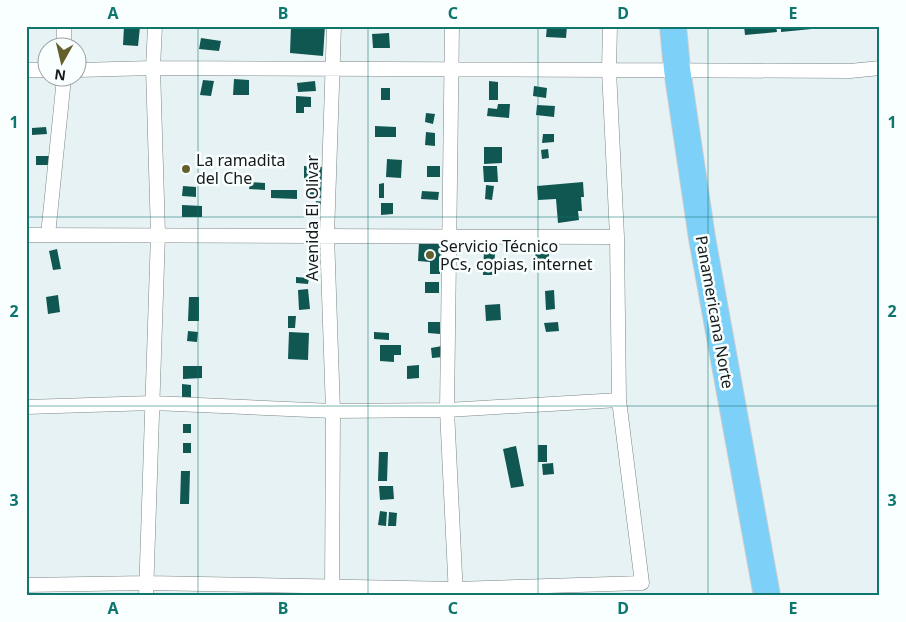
<svg xmlns="http://www.w3.org/2000/svg" width="906" height="622" font-family="'Noto Sans',sans-serif">
<style>
.building{fill:#105751}
.lines{fill:none;stroke-linecap:round;stroke-linejoin:round}
.street-casing{stroke:#7c8687;stroke-width:15}
.highway-casing{stroke:#cccccd;stroke-width:28}
.street{stroke:#fff;stroke-width:14}
.highway{stroke:#7dd1f8;stroke-width:26}
.grid{fill:none;stroke:#0f766e;stroke-width:1;stroke-opacity:0.55}
.poi-dot{fill:#645f2b;stroke:#f9feff;stroke-width:2}
.labels{text-anchor:middle;stroke-width:5;stroke-linejoin:round;paint-order:stroke}
.poi-label{font-size:16px;fill:#15191a;stroke:#f9feff;text-anchor:start}
.street-label{font-size:16px;fill:#15191a;stroke:#f9feff}
.neatline{fill:none;stroke:#0f766e;stroke-width:2}
.grid-label{font-size:16px;text-anchor:middle;font-weight:bold;fill:#0f766e}
</style>
<rect width="100%" height="100%" fill="#e7f2f4"/>
<!-- building -->
<path class="building" d="M124 26 140 27 138 46 123 45Z
M291 26H325L323 56 290 53Z
M547 26H567L566 38 546 37Z
M744 26H776L777 32 745 35Z
M781 26H821L822 28 781 32Z
M389 33 390 48H373L372 34Z
M201 38 221 41 219 51 199 49Z
M234 79 249 80V95H233Z
M203 80 214 81 211 96 200 95Z
M315 81 316 91 298 92 297 83Z
M489 81 498 82V100H489Z
M534 86 547 88 546 98 533 96Z
M381 88H390V100H381Z
M296 96 311 97V107H304V113H296Z
M498 104H510L509 118 487 116 488 108 497 109Z
M537 105 555 106 554 117 536 115Z
M426 113 435 114 433 124 425 122Z
M375 126 396 127V137H375Z
M46 127 47 134 32 135V128Z
M426 132 435 133V146L425 145Z
M543 134H554V142L542 143Z
M484 147H502V163L484 164Z
M548 149 549 158 542 159 541 150Z
M36 156H49L50 165H36Z
M387 159 402 160 401 178 386 177Z
M304 166 323 167V180H304Z
M427 166H440V177H427Z
M483 166H497L498 182H484Z
M250 182 265 183V190L249 189Z
M313 182H324L323 198H308V190H313Z
M583 182 584 197H581L582 211H578L579 220 558 223 556 199 538 200 537 186Z
M384 183V198H379V184Z
M486 185 494 186 492 200 485 199Z
M183 186 196 187V197L182 196Z
M271 190H297V199L271 198Z
M422 191 439 192 438 200 421 199Z
M316 201 324 202 323 216 315 215Z
M381 203H393V214L381 215Z
M182 205 202 206V217H182Z
M419 243 441 244 440 274H430V262L418 261Z
M541 246V252H549V259L536 260 534 247Z
M57 249 61 269 53 270 49 251Z
M484 251 495 252 494 275H483Z
M296 277 309 278 308 284 296 283Z
M425 282H439V293H425Z
M308 289 310 309 299 310 298 290Z
M554 290 555 309 546 310 545 291Z
M58 295 60 312 48 314 46 297Z
M189 297H199V321H188Z
M500 304 501 320 486 321 485 305Z
M288 316H296L295 328H288Z
M428 322H440V334L428 333Z
M558 322 559 331 546 332 544 323Z
M188 331 198 332 197 342 187 341Z
M289 332 309 333 308 360 288 359Z
M374 332 389 333V340L374 339Z
M380 345H401V355H394V362L380 361Z
M442 346 443 357 432 358 431 348Z
M419 365V378L407 379V366Z
M183 366H202V378L183 379Z
M182 384 191 385V399H182Z
M183 424H191V433H183Z
M183 443H191V453H183Z
M538 445H547V462H538Z
M516 446 524 486 511 488 503 449Z
M379 452H388L387 481H378Z
M553 463 554 474 543 475 542 464Z
M181 471H190L189 504H180Z
M379 486H393L394 499 380 500Z
M380 511 387 512 386 526 378 525Z
M389 512 397 513 396 526H388Z"/>
<g class="lines">
<defs>
<path id="street" d="M64 26V48
M452 26 447 410 456 596
M26 70H48
M78 70 153 68 850 71 880 68
M26 235 617 237
M48 235 64 78
M26 407 153 403 333 411 447 410 619 400
M26 585 147 583 456 589 642 583 619 400 617 237 609 70 610 26
M332 595 333 411 327 235 334 26
M146 596 158 234 153 68 155 26"/>
<path id="highway" d="M673 26 677 69 702 238 767 596"/>
</defs>
<!-- street casing -->
<use href="#street" class="street-casing"/>
<!-- highway casing -->
<use href="#highway" class="highway-casing"/>
<!-- street -->
<use href="#street" class="street"/>
<!-- highway -->
<use href="#highway" class="highway"/>
</g>
<!-- grid -->
<path class="grid" d="M198 26V596M368 26V596M538 26V596M708 26V596M26 217H880M26 406H880"/>
<!-- markers -->
<g class="poi-dot">
<circle cx="186" cy="169" r="5"/>
<circle cx="430" cy="255" r="5"/>
</g>
<g class="labels">
<!-- poi labels -->
<g class="poi-label">
<text x="196" y="166">La ramadita<tspan x="196" dy="18">del Che</tspan></text>
<text x="440" y="252">Servicio Técnico<tspan x="440" dy="18">PCs, copias, internet</tspan></text>
</g>
<!-- street labels -->
<g class="street-label">
<text transform="translate(312 218) rotate(-90)" y="6">Avenida El Olivar</text>
<text transform="translate(715 312) rotate(80)" y="6">Panamericana Norte</text>
</g>
</g>
<!-- border -->
<rect width="906" height="622" fill="none" stroke="#f9feff" stroke-width="55"/>
<!-- north arrow -->
<g transform="translate(62 62) rotate(188)"><circle r="24" fill="#f9feff" stroke="#9ea2a3"/>
<path d="M0-4L9 19L0 12L-9 19Z" fill="#645f2b"/>
<text y="-8" font-size="14" font-weight="bold" text-anchor="middle" fill="#15191a">N</text>
</g>
<rect x="28" y="28" width="850" height="566" class="neatline"/>
<g class="grid-label">
<text x="113" y="19">A</text>
<text x="283" y="19">B</text>
<text x="453" y="19">C</text>
<text x="623" y="19">D</text>
<text x="793" y="19">E</text>
<text x="14" y="128">1</text>
<text x="892" y="128">1</text>
<text x="14" y="317">2</text>
<text x="892" y="317">2</text>
<text x="14" y="506">3</text>
<text x="892" y="506">3</text>
<text x="113" y="614">A</text>
<text x="283" y="614">B</text>
<text x="453" y="614">C</text>
<text x="623" y="614">D</text>
<text x="793" y="614">E</text>
</g>
</svg>
